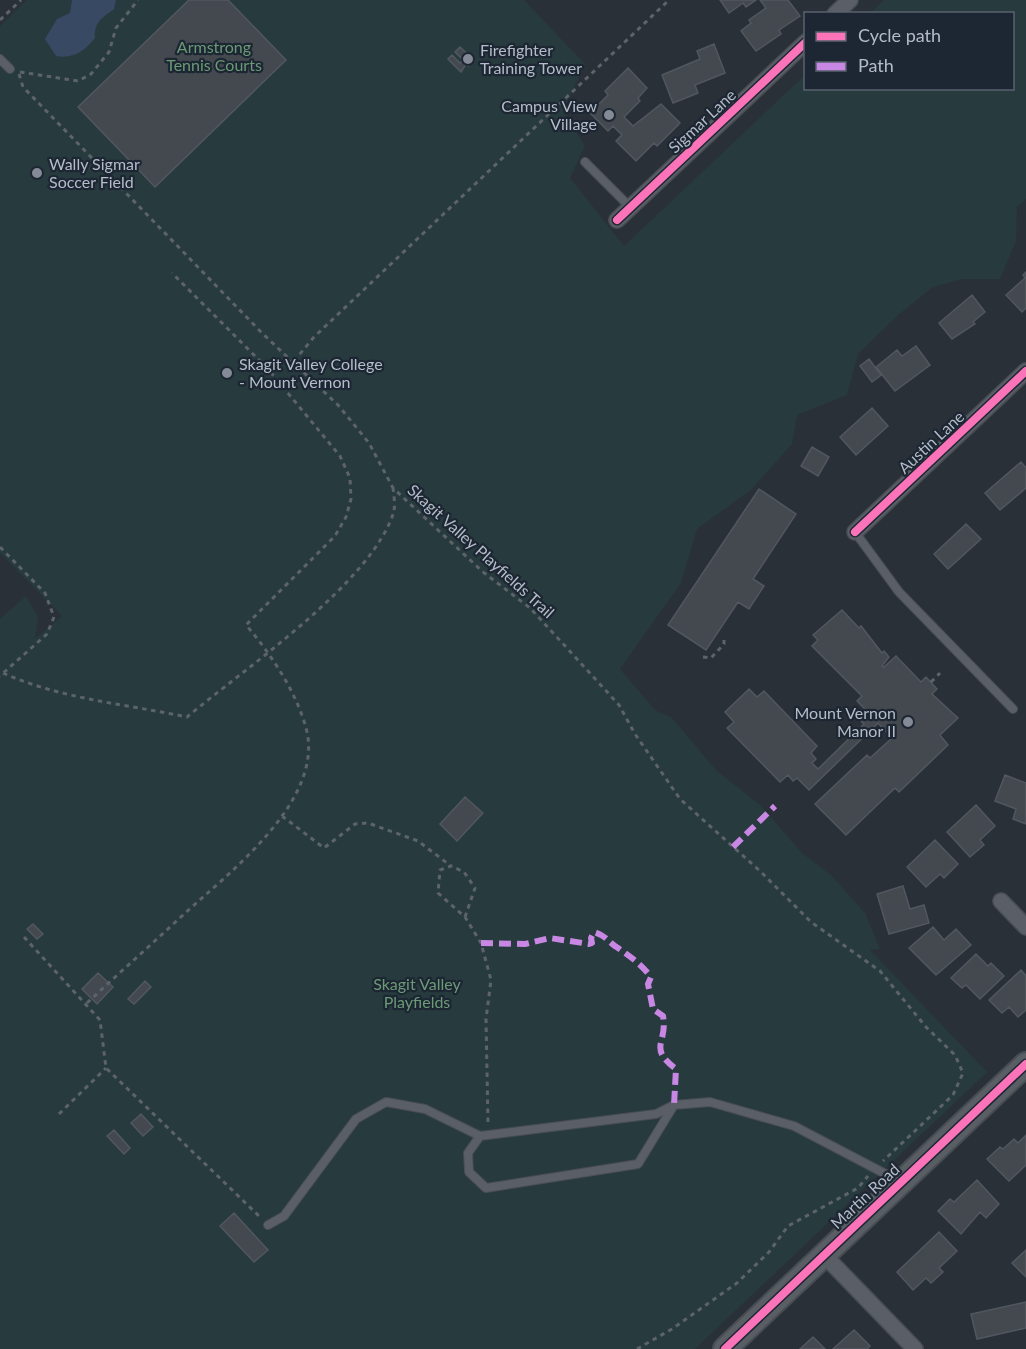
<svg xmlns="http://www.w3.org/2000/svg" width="1026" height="1349" font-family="Lato,sans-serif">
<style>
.green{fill:#273a3e}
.water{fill:#384963}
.building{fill:#444950;stroke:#52575f;stroke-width:1.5}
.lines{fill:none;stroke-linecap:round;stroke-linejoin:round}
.lane-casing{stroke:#484c53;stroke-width:10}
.street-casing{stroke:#484c53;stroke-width:18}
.secondary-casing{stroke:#484c53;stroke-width:26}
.path{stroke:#5d636a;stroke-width:3;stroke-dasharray:4.5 4.5;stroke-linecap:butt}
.lane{stroke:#5a5e66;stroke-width:8}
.street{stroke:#5a5e66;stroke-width:15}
.secondary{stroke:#595d64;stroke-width:22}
.quiet{stroke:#c787e3;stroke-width:6;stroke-dasharray:12 6;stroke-linecap:butt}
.cycleway-casing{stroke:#1d2633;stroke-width:11}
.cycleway{stroke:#fb73b8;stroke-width:8}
.poi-dot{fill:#848b96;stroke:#1d2633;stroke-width:2}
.labels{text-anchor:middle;stroke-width:4.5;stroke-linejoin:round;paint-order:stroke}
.park-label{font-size:16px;fill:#6b9a76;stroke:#1d2633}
.poi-label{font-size:16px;fill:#b4bcc9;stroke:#1d2633;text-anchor:start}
.street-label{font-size:16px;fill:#b4bcc9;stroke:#1d2633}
</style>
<rect width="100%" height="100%" fill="#2a3038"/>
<!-- green -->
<path class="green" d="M27 0H524L585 64 563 111 585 146 570 178 624 246 805 75 806 88H1012V14L870 13 884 0H1026V199L1017 207 1016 241 1000 279H962L933 287 898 315 858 354 847 395 797 415 792 444 752 489 697 529 681 583 620 669 655 710 672 718 716 770 760 805 803 854 831 875 865 913 880 949 870 950 987 1072 695 1349H0V619L26 596 38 617 35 639 62 616 0 553V26Z"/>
<!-- water -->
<path class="water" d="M72 0H116L114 9C102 18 94 22 95 38 85 51 73 59 56 56L45 39 57 19 70 13Z"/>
<!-- building -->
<path class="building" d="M189 0H228L286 60 155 187 78 107Z
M720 0H756L746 7 743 3 729 13Z
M760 0H788L800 16 779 30 781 34 756 51 741 31 751 23 749 20 766 8Z
M714 44 725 73 695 85 698 93 673 103 662 75 700 59 697 51Z
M460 47 474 60 468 66 466 64 461 72 448 59 452 55 460 63 463 60 455 52Z
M628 68 647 88 638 98 640 101 624 117 633 126 661 104 680 123 657 146 654 143 636 161 616 141 622 135 613 126 608 131 590 113 608 95 605 91Z
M1026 272V308L1022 312 1006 295 1025 278 1023 275Z
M972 295 985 312 973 322 975 324 952 339 939 323Z
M916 346 930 365 895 391 876 367 897 350 902 356Z
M869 359 881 375 872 382 860 366Z
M872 408 888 426 856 455 840 437Z
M812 447 829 457 818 476 801 466Z
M1021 462 1026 468V488L1000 510 985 493Z
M759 489 796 514 753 579 764 586 749 609 738 602 706 650 668 625Z
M966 524 981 539 948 569 934 554Z
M842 610 859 628 861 626 882 653 884 651 889 657 882 666 884 667 896 656 921 682 926 677 937 689 932 694 958 718 940 735 948 745 899 792 895 788 846 835 815 804 867 755 870 758 892 738 878 723 809 790 797 778 793 781 788 775 780 782 727 728 734 722 725 712 749 689 757 697 764 691 817 746 811 753 816 759 812 763 818 769 864 724 859 719 867 711 857 701 862 696 812 646 818 640 813 635Z
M1005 775 1026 783V824L1013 819 1016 809 995 801Z
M465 797 483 813 457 841 440 824Z
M976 805 995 826 980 840 984 845 970 857 947 832Z
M935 840 958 864 944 878 940 874 926 887 907 867Z
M903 886 910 909 924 905 929 923 889 934 877 894Z
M33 924 43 934 37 939 27 929Z
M933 927 944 940 956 929 971 945 936 975 909 948Z
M976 954 988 966 991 963 1004 976 980 999 966 985 962 988 951 978Z
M1021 970 1026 976V1010L1018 1017 1009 1007 1002 1013 989 1000Z
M98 973 113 987 97 1004 82 989Z
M145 981 151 987 134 1004 128 999Z
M141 1114 153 1127 143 1136 131 1123Z
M114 1130 130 1148 124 1154 107 1136Z
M1026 1135V1165L1009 1181 987 1159 1000 1147 1003 1149 1014 1139 1018 1143Z
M977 1180 999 1204 986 1218 980 1212 961 1234 938 1211 950 1199 954 1202Z
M234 1213 268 1250 254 1262 220 1226Z
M939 1232 957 1251 939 1268 943 1272 931 1283 926 1278 913 1290 897 1272Z
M1026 1250V1277L1012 1263Z
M1026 1302V1328L977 1339 971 1314Z
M854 1330 870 1346 867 1349H833Z
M813 1337 825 1349H800Z"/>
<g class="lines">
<defs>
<path id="lane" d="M0 59 10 69
M585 162 630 207
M855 532 899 592 1013 709
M674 1105 638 1164 486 1188 469 1172 468 1153 480 1136 656 1114 674 1105 710 1102 794 1126 899 1181
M268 1225 284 1216 356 1119 386 1102 425 1109 480 1136"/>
<path id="street" d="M835 14 850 0
M617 220 806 42
M855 532 1026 371
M1001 901 1026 927
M823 1254 915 1349"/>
<path id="secondary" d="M725 1349 1026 1064"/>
</defs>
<!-- lane casing -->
<use href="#lane" class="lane-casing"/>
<!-- street casing -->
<use href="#street" class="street-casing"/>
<!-- secondary casing -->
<use href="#secondary" class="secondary-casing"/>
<!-- path -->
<path class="path" d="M0 20 21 0
M20 72 78 81 91 74 109 52 116 28 138 0
M19 74 23 87 262 333 338 405 369 443 393 488 483 572 530 608 566 647 619 705 635 734 680 799 761 872 811 922 880 971 926 1027 955 1055 963 1073 953 1095 883 1161
M294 361 314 337 669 0
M0 547 45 593 54 617 47 634 0 676
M703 657 711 658 724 644V640
M3 673C61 699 125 704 187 717 244 669 373 582 394 511 395 504 394 495 393 488
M931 682 940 673
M282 816 324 848 355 824 368 823 418 841 451 866
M465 917 475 888 464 872 451 866 440 870 438 893 465 917 481 943 491 980 486 1019 488 1124
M24 937 100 1020 106 1068 260 1217
M87 1003C119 973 152 944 184 914 229 873 322 802 307 732 298 694 271 654 246 625L335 536 346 517 351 499 350 478 340 456 268 369 172 273
M59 1114 106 1068
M637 1349 672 1329 737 1283 769 1252 788 1226 858 1188 868 1176"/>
<!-- lane -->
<use href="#lane" class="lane"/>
<!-- street -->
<use href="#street" class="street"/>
<!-- secondary -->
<use href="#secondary" class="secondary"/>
<!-- quiet -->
<path class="quiet" d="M733 847 775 806
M481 943 525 944 550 938 589 944 592 943 591 938 594 932C607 936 608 942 618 948 631 957 641 964 651 977L648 984 653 1009 663 1016C668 1044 647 1047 676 1069L674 1105"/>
<defs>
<path id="cycleway" d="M617 220 806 42
M855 532 1026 371
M725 1349 1026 1064"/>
</defs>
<!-- cycleway casing -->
<use href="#cycleway" class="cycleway-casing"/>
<!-- cycleway -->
<use href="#cycleway" class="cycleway"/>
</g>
<!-- markers -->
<g class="poi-dot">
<circle cx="468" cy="59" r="6"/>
<circle cx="609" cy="115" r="6"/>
<circle cx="37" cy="173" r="6"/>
<circle cx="227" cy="373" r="6"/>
<circle cx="908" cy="722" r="6"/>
</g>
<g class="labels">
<!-- park labels -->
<g class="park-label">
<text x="214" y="53">Armstrong<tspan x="214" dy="18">Tennis Courts</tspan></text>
<text x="417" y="990">Skagit Valley<tspan x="417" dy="18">Playfields</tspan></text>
</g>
<!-- poi labels -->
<g class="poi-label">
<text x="480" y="56">Firefighter<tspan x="480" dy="18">Training Tower</tspan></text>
<text x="597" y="112" text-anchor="end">Campus View<tspan x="597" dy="18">Village</tspan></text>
<text x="49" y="170">Wally Sigmar<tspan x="49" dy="18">Soccer Field</tspan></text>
<text x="239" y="370">Skagit Valley College<tspan x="239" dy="18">- Mount Vernon</tspan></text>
<text x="896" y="719" text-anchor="end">Mount Vernon<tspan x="896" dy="18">Manor II</tspan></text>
</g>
<!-- street labels -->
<g class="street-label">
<text transform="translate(702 121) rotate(-43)" y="6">Sigmar Lane</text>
<text transform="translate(931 442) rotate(-43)" y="6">Austin Lane</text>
<text transform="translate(481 551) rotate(42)" y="6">Skagit Valley Playfields Trail</text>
<text transform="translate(865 1196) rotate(-43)" y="6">Martin Road</text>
</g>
</g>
<!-- legend -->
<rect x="804" y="12" width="210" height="78" fill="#1d2633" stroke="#59626f" stroke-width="1.5"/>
<rect x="816" y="32" width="30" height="9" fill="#fb73b8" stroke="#59626f" stroke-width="1.5"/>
<text x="858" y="42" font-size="18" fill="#b4bcc9">Cycle path</text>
<rect x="816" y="62" width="30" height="9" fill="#c787e3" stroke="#59626f" stroke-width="1.5"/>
<text x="858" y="72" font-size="18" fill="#b4bcc9">Path</text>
</svg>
